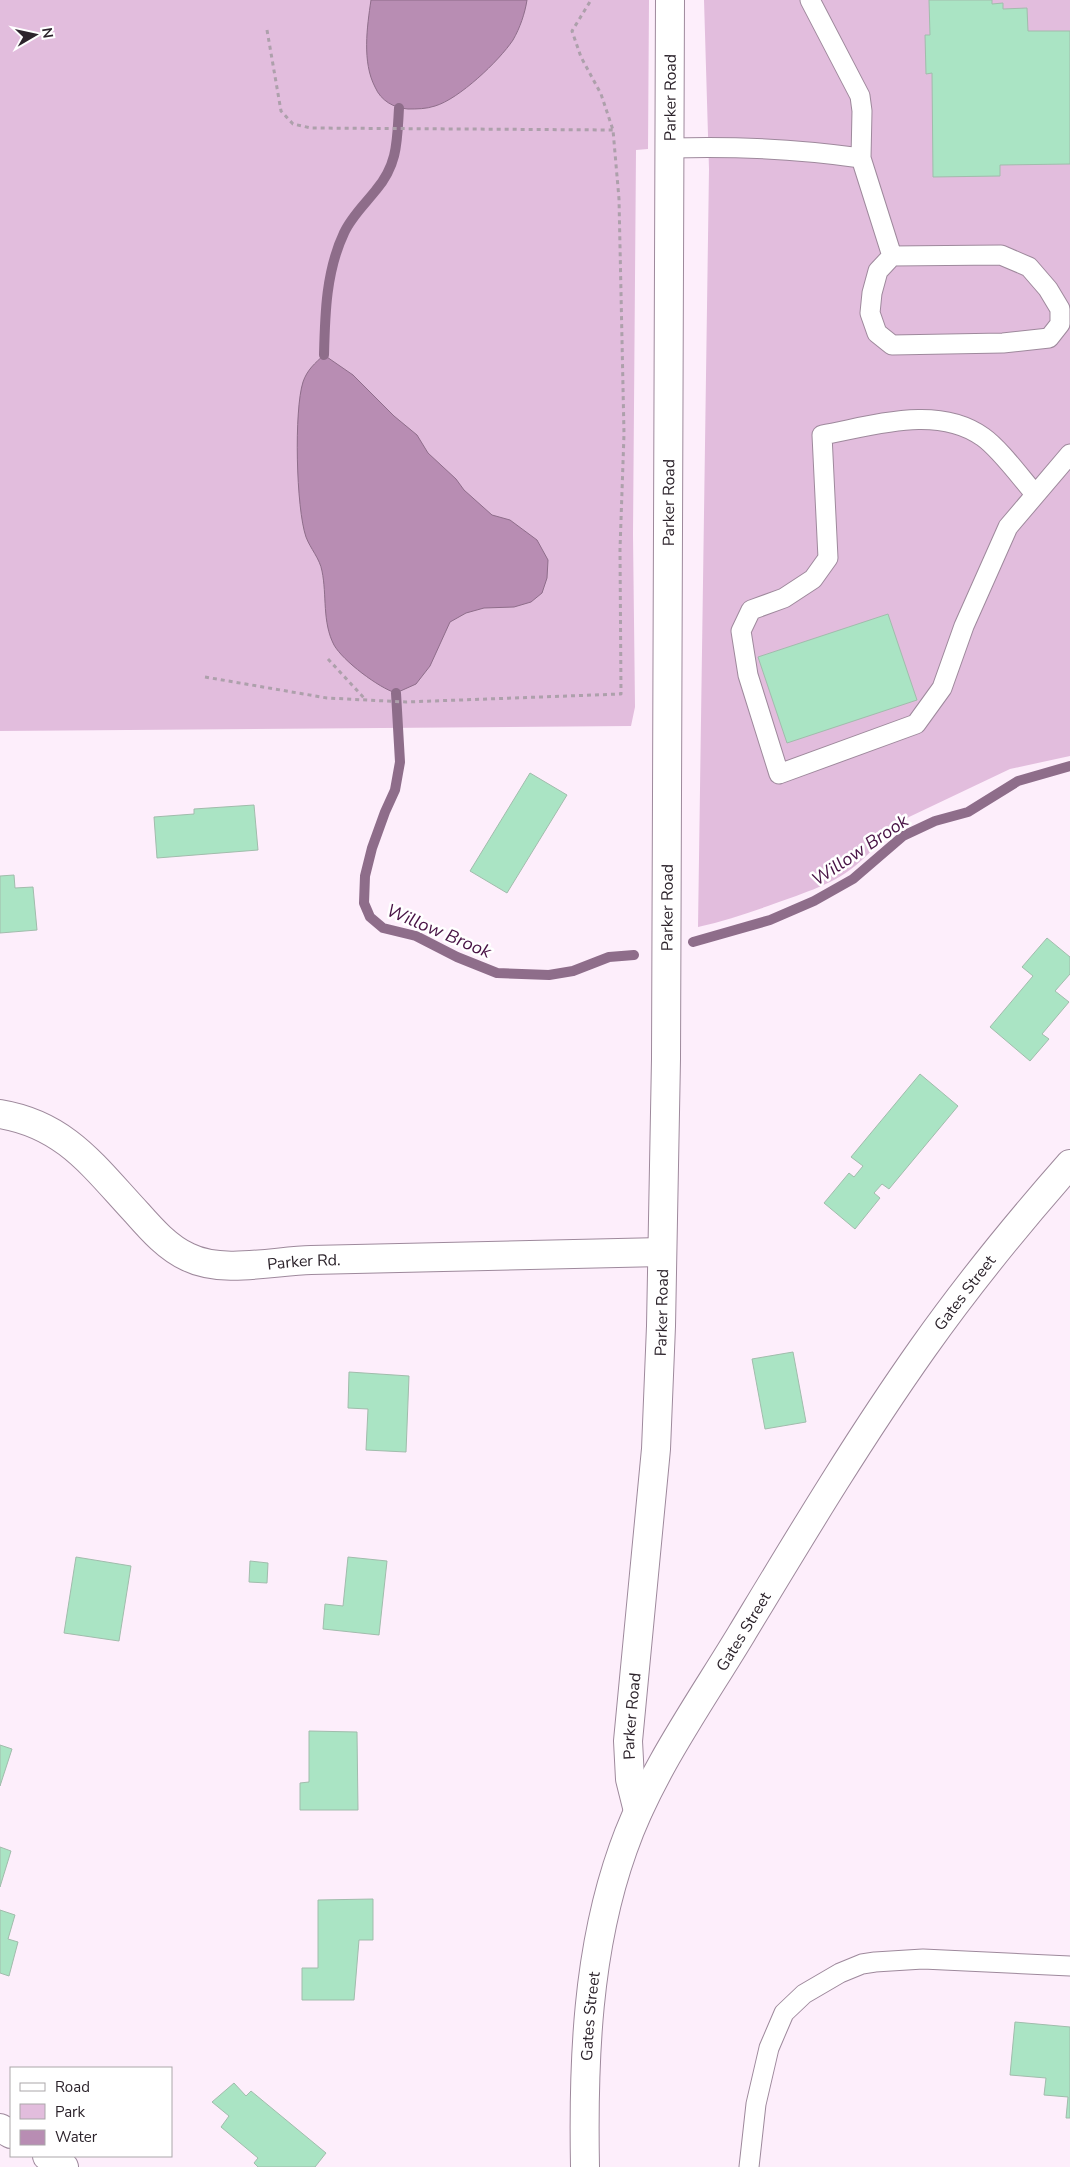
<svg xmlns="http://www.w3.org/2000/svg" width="1070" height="2167" font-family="'Nunito Sans',sans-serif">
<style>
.green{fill:#e2bddd}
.water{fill:#b88db3;stroke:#8e6d8a}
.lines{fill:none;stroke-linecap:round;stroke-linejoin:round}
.stream{stroke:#8e6d8a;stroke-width:10}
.building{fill:#aae4c4;stroke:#a1bcac}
.lane-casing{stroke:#9e899c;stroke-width:21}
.street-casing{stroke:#9e899c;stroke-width:30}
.secondary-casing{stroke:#9e899c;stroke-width:30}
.path{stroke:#ada0ab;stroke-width:3;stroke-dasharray:4 4;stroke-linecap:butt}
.lane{stroke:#fff;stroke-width:19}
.street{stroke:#fff;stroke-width:28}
.secondary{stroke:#fff;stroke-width:28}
.labels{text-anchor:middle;stroke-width:5;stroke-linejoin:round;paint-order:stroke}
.street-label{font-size:16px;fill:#2c232b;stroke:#fff}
.water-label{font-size:18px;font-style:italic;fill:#471244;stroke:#fff}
</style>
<rect width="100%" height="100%" fill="#fdeefb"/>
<!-- green -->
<path class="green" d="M0 0H649L648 149 636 150 633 535 635 707 631 726 0 731Z
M704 0H1070V756L1010 769 909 817C888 830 874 851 855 866 831 886 797 895 768 906 745 914 722 922 698 927L709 169Z"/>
<!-- water -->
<path class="water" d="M371 0H527C525 13 520 28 513 40 499 61 459 99 435 106 426 109 417 109 408 109 394 108 381 101 375 87 362 62 367 27 371 0Z
M324 355 353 375 394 416 417 435 428 453 456 479 464 490 492 515 510 520 537 540 548 560 547 578 542 593 531 602 514 607 484 608 466 613 450 622 430 666 416 684 396 693C379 688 343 661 334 645 322 622 327 595 322 571 320 559 310 548 306 537 296 508 294 410 303 382 307 370 315 363 324 355Z"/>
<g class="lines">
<!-- stream -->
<path class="stream" d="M324 355C325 314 326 271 344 233 351 217 365 204 376 190 398 164 397 141 399 108
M396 693 400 762 395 790 385 812 372 848 365 876 364 903 370 917 383 928 416 936 457 957 497 973 549 975 573 971 609 957 634 955
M693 942 770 920 814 901 853 879 903 836 935 821 968 812 1018 781 1070 766"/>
</g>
<!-- building -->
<path class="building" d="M929 0H992V4L1003 3V9L1027 8 1028 31H1070V164L1000 165V176L933 177 932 73 926 74 925 35H930Z
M888 614 917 700 787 743 758 657Z
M530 773 567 795 507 893 470 871Z
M254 805 258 850 157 858 154 817 194 814V809Z
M14 875 15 888 33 887 37 930 0 933V876Z
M1047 938 1070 957V974L1055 991 1069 1002 1042 1034 1049 1039 1030 1061 990 1027 1033 976 1022 967Z
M920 1074 958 1106 889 1189 882 1184 874 1193 880 1198 855 1229 824 1203 849 1173 854 1177 863 1166 851 1157Z
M793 1352 806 1422 765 1429 752 1359Z
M349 1372 409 1376 406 1452 366 1450 368 1409 348 1408Z
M76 1557 131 1566 119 1641 64 1633Z
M348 1557 387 1561 379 1635 323 1629 325 1604 343 1606Z
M250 1561 268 1563 267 1583 249 1582Z
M309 1731 357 1732 358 1810H300V1783L309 1782Z
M0 1745 12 1749 0 1786Z
M0 1847 11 1851 0 1887Z
M373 1899V1940H359L354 2000H302V1968H318V1900Z
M0 1910 15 1915 8 1939 18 1942 9 1976 0 1973Z
M1015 2022 1070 2027V2118H1066L1068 2097 1044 2095 1046 2078 1010 2075Z
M234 2083 246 2096 251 2091 326 2153 315 2167H258L254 2163 258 2158 221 2127 229 2116 212 2102Z"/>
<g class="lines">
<defs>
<path id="lane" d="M810 0 860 96 862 111 861 158 892 256
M671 148C735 146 797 149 861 158
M1001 255 1029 267 1048 289 1060 309V324L1049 338 1003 343 892 345 877 333 870 313 872 293 878 271 892 256Z
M1035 494C1021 478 1000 449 983 437 937 404 873 426 822 435L828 558 813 579 784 598 751 610 741 631 748 675 779 774 916 724 942 688 964 626 1008 527 1070 454
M749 2167 756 2104 769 2048 784 2013 804 1994 840 1973 862 1964 875 1962 923 1959 1070 1966"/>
<g id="street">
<path id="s1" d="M0 1114C66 1125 94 1167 137 1213 152 1230 168 1248 188 1257 222 1274 274 1261 311 1260 428 1257 545 1254 662 1252"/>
</g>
<g id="secondary">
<path id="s2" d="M638 1811 630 1779 628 1741 656 1449 661 1326 666 1059 670 0"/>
<path d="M0 2128 11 2134"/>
<path d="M47 2156 64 2167"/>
<path id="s3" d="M585 2167C583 2061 587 1950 623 1849 649 1774 701 1701 742 1633 800 1537 858 1440 923 1348 969 1283 1018 1223 1070 1164"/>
</g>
</defs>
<!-- lane casing -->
<use href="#lane" class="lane-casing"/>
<!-- street casing -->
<use href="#street" class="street-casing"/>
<!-- secondary casing -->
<use href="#secondary" class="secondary-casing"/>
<!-- path -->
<path class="path" d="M267 30 281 111 293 124 311 128 613 130
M328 659 365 699
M205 677 327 698 406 702 621 694 620 549 624 434 619 199 613 130 601 94 581 57 572 31 591 0"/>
<!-- lane -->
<use href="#lane" class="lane"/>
<!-- street -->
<use href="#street" class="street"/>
<!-- secondary -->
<use href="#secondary" class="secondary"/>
</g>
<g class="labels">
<!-- street labels -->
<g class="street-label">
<text dy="6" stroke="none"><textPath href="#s2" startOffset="1716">Parker Road</textPath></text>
<text dy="6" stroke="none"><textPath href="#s2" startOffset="1311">Parker Road</textPath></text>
<text dy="6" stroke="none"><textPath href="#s2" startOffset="906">Parker Road</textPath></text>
<text dy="6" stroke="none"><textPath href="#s1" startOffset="358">Parker Rd.</textPath></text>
<text dy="6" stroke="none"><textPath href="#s3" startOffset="976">Gates Street</textPath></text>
<text dy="6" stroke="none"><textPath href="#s2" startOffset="501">Parker Road</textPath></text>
<text dy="6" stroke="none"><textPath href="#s3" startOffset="571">Gates Street</textPath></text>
<text dy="6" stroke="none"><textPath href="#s2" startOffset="96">Parker Road</textPath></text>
<text dy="6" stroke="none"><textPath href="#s3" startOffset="151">Gates Street</textPath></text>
</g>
<!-- water labels -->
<g class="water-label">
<text transform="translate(860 850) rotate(-34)" y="6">Willow Brook</text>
<text transform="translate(439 931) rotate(23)" y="6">Willow Brook</text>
</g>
</g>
<!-- legend -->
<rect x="10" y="2067" width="162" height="90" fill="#ffffff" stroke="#aba7aa"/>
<rect x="20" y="2083" width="25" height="8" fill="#ffffff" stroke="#aba7aa"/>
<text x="55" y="2092" font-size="15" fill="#2c232b">Road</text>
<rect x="20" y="2104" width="25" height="15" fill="#e2bddd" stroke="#aba7aa"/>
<text x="55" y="2117" font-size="15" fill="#2c232b">Park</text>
<rect x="20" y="2130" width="25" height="15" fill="#b88db3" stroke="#aba7aa"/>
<text x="55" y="2142" font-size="15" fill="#2c232b">Water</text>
<!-- north arrow -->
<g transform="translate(35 35) rotate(81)" stroke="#ffffff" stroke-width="4" paint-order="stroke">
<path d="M0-4L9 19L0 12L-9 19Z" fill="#2c232b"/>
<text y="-8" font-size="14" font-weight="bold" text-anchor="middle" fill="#2c232b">N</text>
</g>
</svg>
